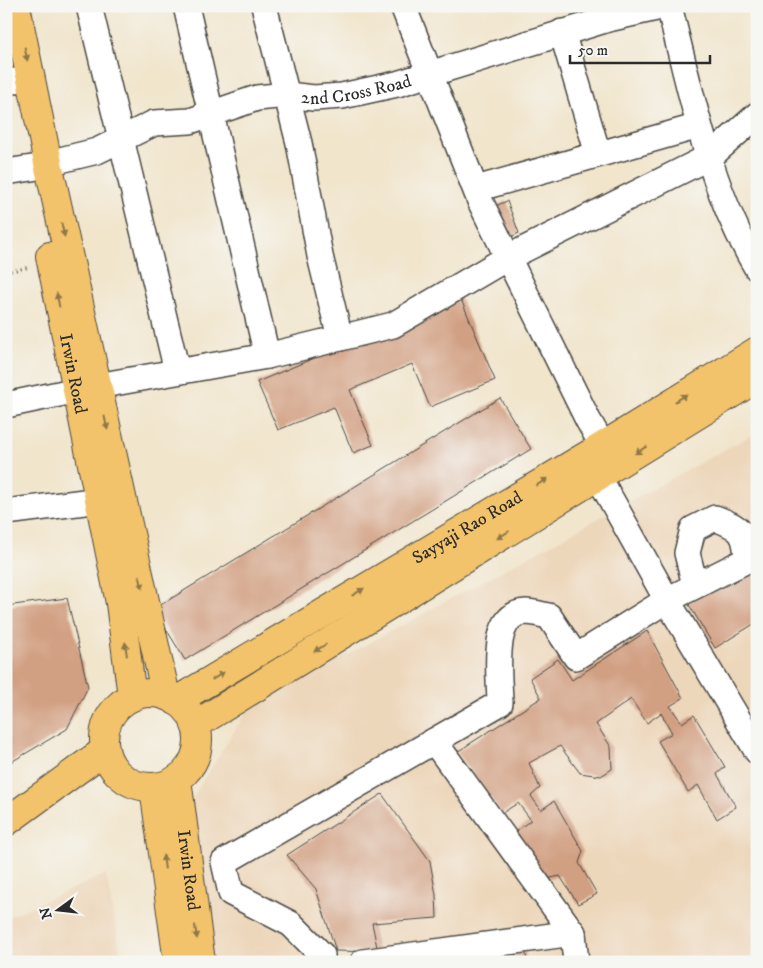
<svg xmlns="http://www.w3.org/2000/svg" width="763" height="968" font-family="'IM FELL DW Pica',serif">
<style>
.built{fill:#edd7bb}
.building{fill:#d19f81}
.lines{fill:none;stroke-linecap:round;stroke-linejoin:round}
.minor-casing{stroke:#494743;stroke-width:28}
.major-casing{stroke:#494743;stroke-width:30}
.path{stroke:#494743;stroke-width:3;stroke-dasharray:1 4;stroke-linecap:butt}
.minor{stroke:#fff;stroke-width:25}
.major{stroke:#f2c36a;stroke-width:28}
.oneway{fill:#8e774a}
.labels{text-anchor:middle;stroke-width:5;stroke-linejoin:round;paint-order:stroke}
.street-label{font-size:18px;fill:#2b2b2b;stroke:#f6f6f2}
</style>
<rect width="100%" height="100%" fill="#f6f6f2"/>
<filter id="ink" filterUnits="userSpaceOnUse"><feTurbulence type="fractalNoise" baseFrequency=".02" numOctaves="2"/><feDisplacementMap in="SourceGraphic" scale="10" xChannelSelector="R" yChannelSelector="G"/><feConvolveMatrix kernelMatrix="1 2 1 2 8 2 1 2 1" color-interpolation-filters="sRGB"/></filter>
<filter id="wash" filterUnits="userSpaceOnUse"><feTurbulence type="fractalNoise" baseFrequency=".0096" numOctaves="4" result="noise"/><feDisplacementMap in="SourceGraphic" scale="20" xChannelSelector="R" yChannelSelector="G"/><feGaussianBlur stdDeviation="1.12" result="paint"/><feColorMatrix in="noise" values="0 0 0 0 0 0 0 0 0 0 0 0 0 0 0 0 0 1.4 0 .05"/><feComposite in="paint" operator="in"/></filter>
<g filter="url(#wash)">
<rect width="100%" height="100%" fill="#f1e5cc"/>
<!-- built -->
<path class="built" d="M757 432V962H202L181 816 248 709Z
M106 874 122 962H6V918Z"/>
<g id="blocks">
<!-- building -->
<path class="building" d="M507 201 519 233 506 239 493 207Z
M460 297 495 380 430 407 412 364 350 390 373 445 353 453 334 407 278 430 257 382Z
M500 398 531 449 185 660 154 609Z
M757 561V622L715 648 688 603Z
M67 598 88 687 67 729 6 765V606Z
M647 631 683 698 670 706 682 723 694 715 725 767 717 774 736 807 717 819 698 785 688 792 658 741 672 733 661 713 647 723 631 699 596 724 611 747 612 769 601 776 580 773 560 746 529 763 540 788 531 796 541 810 554 801 583 851 579 863 597 894 578 904 560 876 546 879 516 831 531 820 518 803 502 813 457 752 541 698 530 678 558 659 572 680Z
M382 794 430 861 436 895 437 918 372 923 378 952 336 951 316 889 287 855Z
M525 948 527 962H438Z"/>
</g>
</g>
<g filter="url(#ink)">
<use href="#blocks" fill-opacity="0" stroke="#494743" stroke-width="1"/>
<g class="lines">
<defs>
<g id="minor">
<path d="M89 6 177 371"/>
<path d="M186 6 267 356"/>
<path d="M264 6 299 143 320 256 340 338"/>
<path d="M403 6 480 201 588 420 603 446"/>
<path d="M669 6C692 96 709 188 757 268"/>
<path d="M562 32 598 154"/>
<path d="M6 83 13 81"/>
<path id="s1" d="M48 163 97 151 154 123 190 121 257 98 287 95 314 98 342 96 397 84 608 19 665 6"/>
<path d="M6 172 32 168"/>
<path d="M476 189 699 126"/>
<path d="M6 405 97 386 267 356 393 325 507 258 711 156 757 115"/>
<path d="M6 512 100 500"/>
<path d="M695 585 687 553 693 529 715 518C741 528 746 532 747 560L667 600 757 751"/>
<path d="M573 933 576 962"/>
<path d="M322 962V955L291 924 231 893 224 862 500 703C500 678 489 613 526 612 534 612 542 615 549 616L576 657 667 600 598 476"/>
<path d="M363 962 573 933 434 741"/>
</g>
<g id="major">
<path d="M16 6 48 163 166 696"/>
<path id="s2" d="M50 256 120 603 132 697"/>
<circle cx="151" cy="740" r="47"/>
<path id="s3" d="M176 701 603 446 757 351"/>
<path d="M195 725 757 378"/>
<path id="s4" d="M177 779 201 962"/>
<path d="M154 788 178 962"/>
<path d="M6 822 105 750"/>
</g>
</defs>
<!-- minor casing -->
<use href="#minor" class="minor-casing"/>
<!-- major casing -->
<use href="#major" class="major-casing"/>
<!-- path -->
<path class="path" d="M6 272 30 267"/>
<!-- minor -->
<use href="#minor" class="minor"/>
<!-- major -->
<use href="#major" class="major"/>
</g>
<!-- one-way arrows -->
<defs><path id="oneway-solid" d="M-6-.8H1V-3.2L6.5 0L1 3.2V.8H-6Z" transform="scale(1.25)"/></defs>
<g class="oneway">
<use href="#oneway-solid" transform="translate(26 54) rotate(79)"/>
<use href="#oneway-solid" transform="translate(63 230) rotate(77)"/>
<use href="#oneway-solid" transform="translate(58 300) rotate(-101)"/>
<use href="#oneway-solid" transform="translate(681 398) rotate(-32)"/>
<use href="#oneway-solid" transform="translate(106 423) rotate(77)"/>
<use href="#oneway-solid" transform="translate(641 450) rotate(148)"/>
<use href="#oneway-solid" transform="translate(542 482) rotate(-31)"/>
<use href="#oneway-solid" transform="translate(503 535) rotate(148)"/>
<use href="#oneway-solid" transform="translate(141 582) rotate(77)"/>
<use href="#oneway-solid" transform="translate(358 592) rotate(-31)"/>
<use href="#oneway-solid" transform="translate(320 648) rotate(148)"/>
<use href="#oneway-solid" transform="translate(126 649) rotate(-97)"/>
<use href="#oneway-solid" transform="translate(218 676) rotate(-31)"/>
<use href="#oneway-solid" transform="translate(164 862) rotate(-97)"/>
<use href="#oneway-solid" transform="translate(196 932) rotate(81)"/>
</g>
</g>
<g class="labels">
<!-- street labels -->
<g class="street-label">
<text dy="6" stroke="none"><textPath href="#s1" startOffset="321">2nd Cross Road</textPath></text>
<text dy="6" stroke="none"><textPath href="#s2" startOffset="120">Irwin Road</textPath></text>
<text dy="6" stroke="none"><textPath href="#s3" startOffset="339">Sayyaji Rao Road</textPath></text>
<text dy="6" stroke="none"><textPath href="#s4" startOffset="92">Irwin Road</textPath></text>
</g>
</g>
<!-- margin -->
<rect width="763" height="968" fill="none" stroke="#f6f6f2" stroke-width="25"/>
<!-- north arrow -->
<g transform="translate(58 910) rotate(255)" stroke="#f6f6f2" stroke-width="4" paint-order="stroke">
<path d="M0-4L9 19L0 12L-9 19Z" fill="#2b2b2b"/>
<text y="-8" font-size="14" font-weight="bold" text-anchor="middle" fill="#2b2b2b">N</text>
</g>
<!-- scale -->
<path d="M570 55v8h140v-8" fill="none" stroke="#2b2b2b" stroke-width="2.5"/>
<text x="578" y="55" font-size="15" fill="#2b2b2b" stroke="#f6f6f2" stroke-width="4" paint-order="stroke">50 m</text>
</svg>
